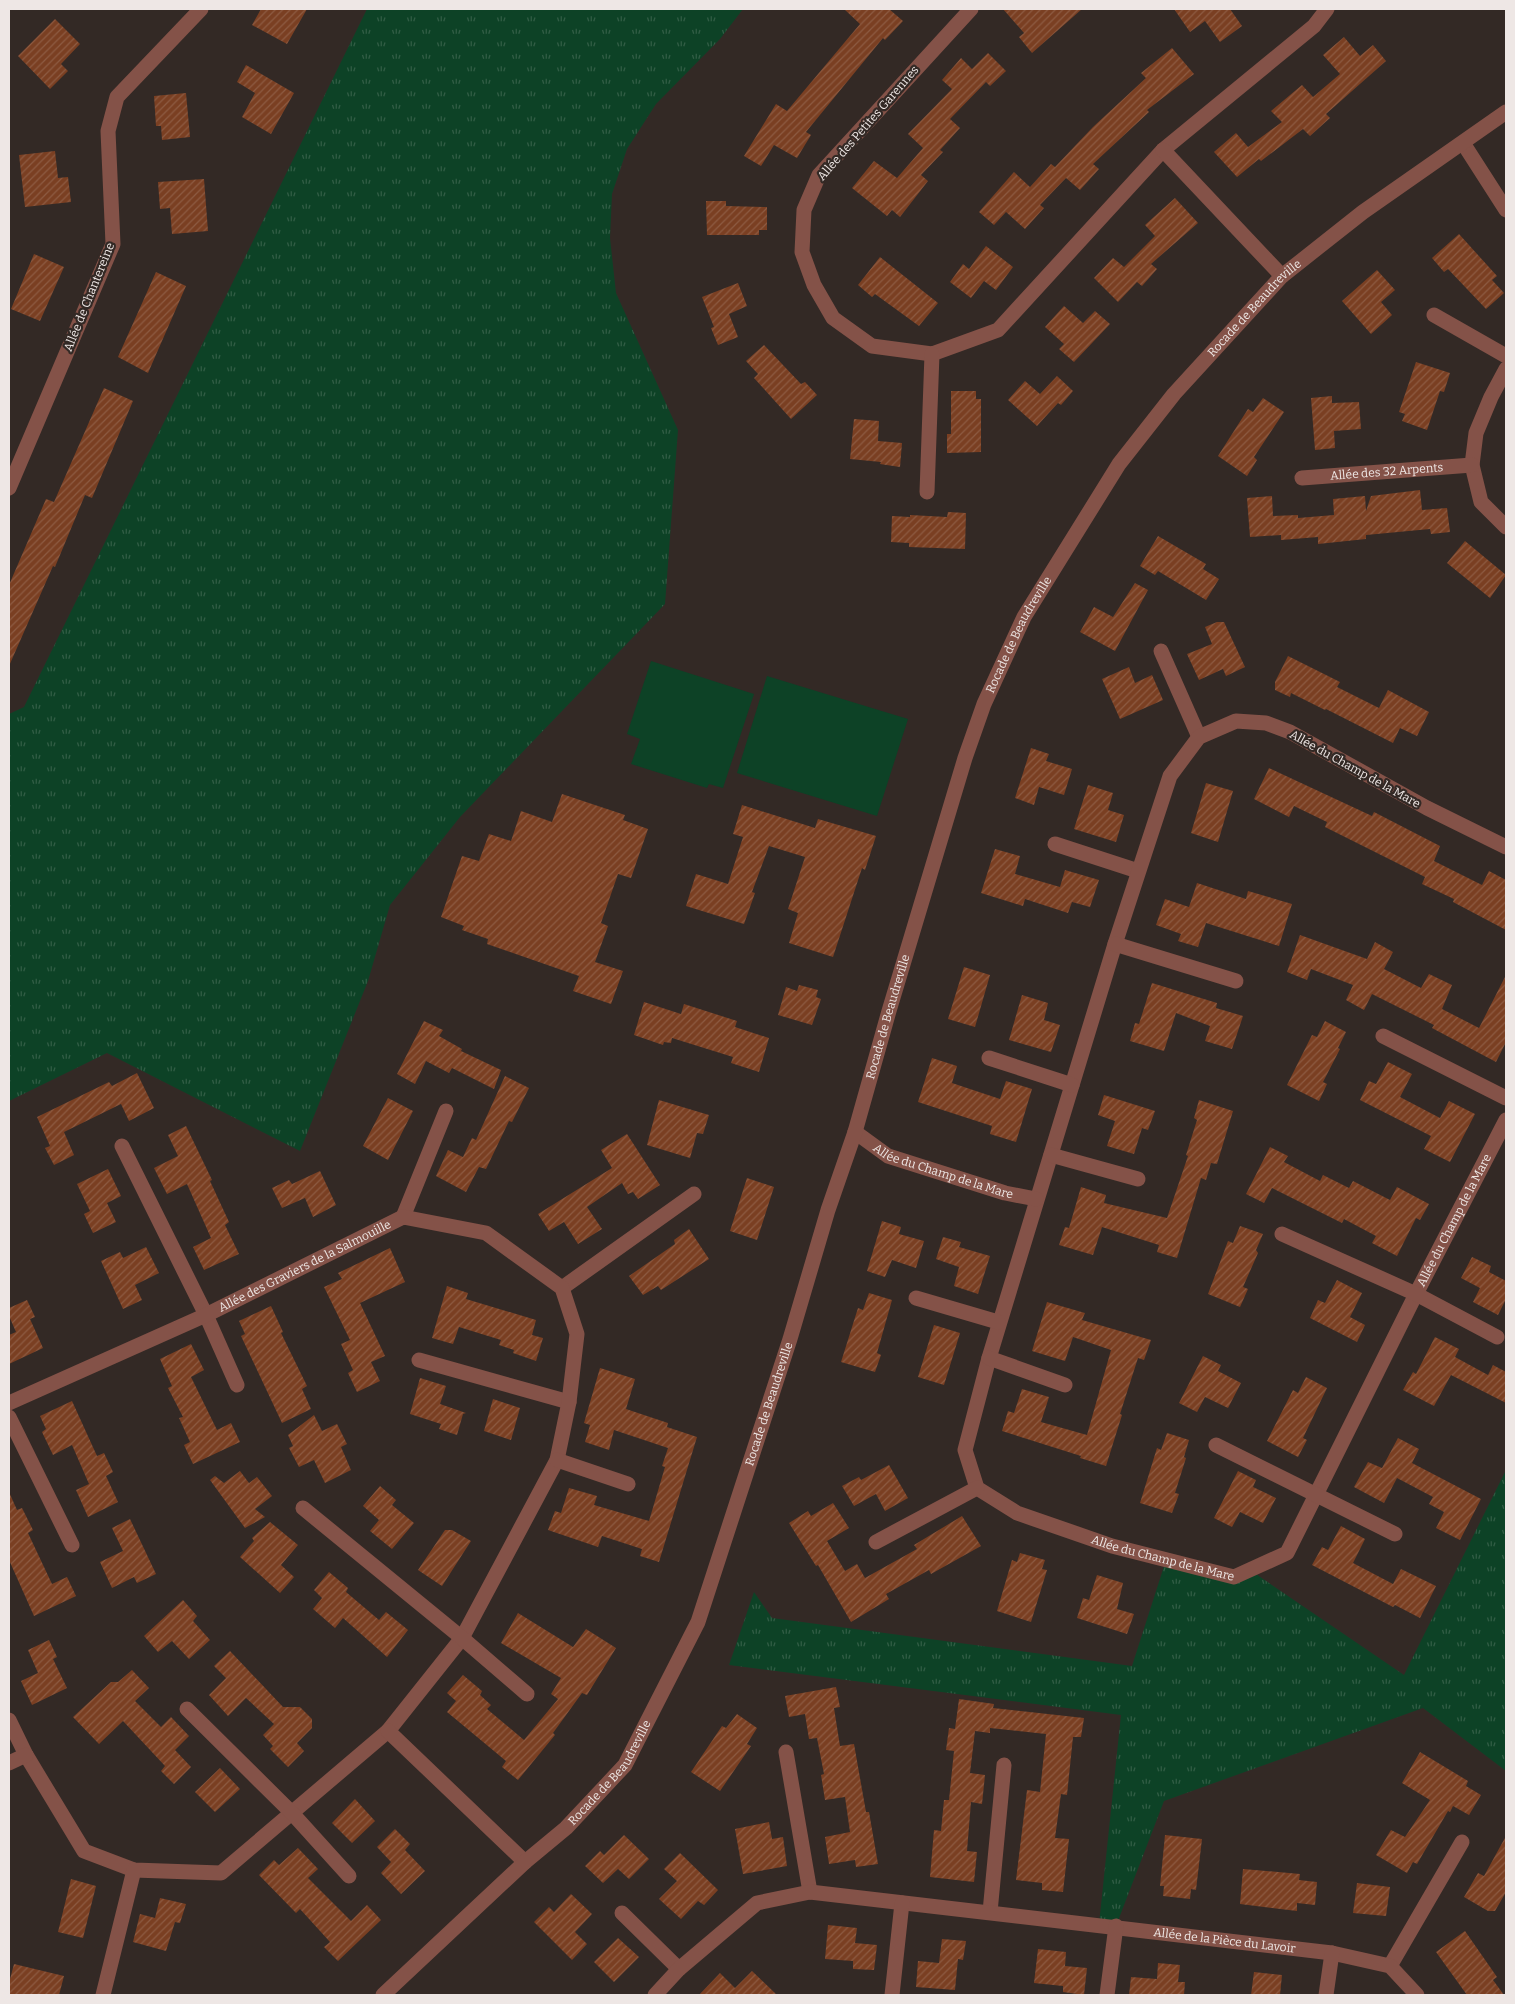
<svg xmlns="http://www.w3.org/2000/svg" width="1515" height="2004" font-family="Bitter,serif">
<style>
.grass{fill:url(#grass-tufts)}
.pitch{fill:#0d4226}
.building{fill:url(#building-hatch)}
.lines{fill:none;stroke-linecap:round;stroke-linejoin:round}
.minor{stroke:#845248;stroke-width:15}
.labels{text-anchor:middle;stroke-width:4.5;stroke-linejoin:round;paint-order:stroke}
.street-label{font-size:12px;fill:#eee7e5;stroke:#332925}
</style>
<defs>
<pattern id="grass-tufts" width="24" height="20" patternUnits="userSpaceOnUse" patternTransform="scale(1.25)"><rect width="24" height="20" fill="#0d4226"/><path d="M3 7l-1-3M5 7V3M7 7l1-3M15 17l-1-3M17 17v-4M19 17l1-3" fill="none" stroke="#315d45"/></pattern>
<pattern id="building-hatch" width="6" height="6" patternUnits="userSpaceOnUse" patternTransform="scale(1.25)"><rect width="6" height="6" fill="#7a3f22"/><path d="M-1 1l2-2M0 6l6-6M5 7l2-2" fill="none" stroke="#8d5b42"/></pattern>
</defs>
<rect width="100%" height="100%" fill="#332925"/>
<!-- grass -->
<path class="grass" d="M367 9H743L720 39 656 104 627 149 612 194 610 238 616 293 678 430 665 604 460 817 390 905 368 981 300 1151 107 1053 9 1101V714L24 707Z
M1506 1470V1771L1423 1708 1164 1801 1116 1926 1099 1924 1121 1715 729 1665 754 1592 772 1618 1132 1666 1166 1560 1234 1577 1250 1570 1404 1675Z"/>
<!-- pitch -->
<path class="pitch" d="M651 661 754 694 723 788 709 784 707 788 631 764 640 739 627 734Z
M767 676 908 719 877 816 737 773Z"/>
<!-- building -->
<path class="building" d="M261 9H307L287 44 252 25Z
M844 9H889L903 21 885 40 883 38 806 132 811 135 797 158 774 145 761 166 744 156 776 104 787 111 860 24Z
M1003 9H1082L1032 53 1019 37 1024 33Z
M1174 9H1230L1242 26 1220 42 1205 21 1190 32Z
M55 19 80 44 61 64 68 71 50 89 18 56Z
M1344 37 1360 56 1373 45 1386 61 1326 114 1330 118 1310 136 1303 129 1261 161 1259 159 1237 177 1214 152 1236 133 1248 147 1282 122 1271 111 1302 85 1313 97 1340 74 1323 55Z
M1172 48 1194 74 1147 110 1149 112 1093 164 1099 169 1080 190 1066 178 1040 205 1044 208 1025 229 1006 212 994 225 979 212 1014 172 1030 187 1051 164 1055 167 1093 127 1146 78 1141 73Z
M988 53 1006 71 990 86 986 82 950 119 960 128 940 150 943 152 921 175 928 181 900 217 892 210 887 216 852 188 874 161 897 178 923 148 908 134 952 89 942 80 961 58 972 69Z
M246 65 294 93 271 134 242 117 255 93 237 82Z
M186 93 190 137 162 140 161 126H156L154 96Z
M55 151 58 178 68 177 71 202 25 207 19 155Z
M204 179 208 231 172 234 170 208 160 209 158 182Z
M1175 198 1198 223 1151 264 1157 269 1142 286 1137 282 1118 302 1094 278 1113 258 1124 267 1155 236 1145 225Z
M706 201H726V206L767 207V230H759V235H707Z
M1459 234 1497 276 1492 280 1504 293 1486 309 1448 269 1444 272 1432 258Z
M986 246 1013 267 996 290 984 281 971 298 950 282 963 264 969 269Z
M34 254 64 267 40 321 11 309Z
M880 257 938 303 919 326 875 294 872 297 858 285Z
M1377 270 1395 290 1381 302 1392 315 1371 334 1342 301Z
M156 272 186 286 148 373 118 357Z
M738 283 747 306 729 314 738 337 718 345 711 328 714 327 702 297Z
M1064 306 1083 323 1095 311 1110 324 1074 362 1059 349 1064 344 1045 327Z
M764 345 801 384 805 382 817 395 791 419 754 378 758 374 746 361Z
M1416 362 1450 373 1444 392 1440 391 1427 430 1402 421 1405 414 1399 412Z
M1057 376 1073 391 1061 405 1058 403 1037 426 1008 400 1025 381 1040 394Z
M104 388 133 401 92 498 85 495 55 567 53 566 9 666V585L46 499 54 502Z
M951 391H976V399H981V452L947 453V434H951Z
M1332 396V403L1359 402 1361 429 1334 431 1335 448 1315 450 1311 398Z
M1263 398 1284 412 1254 457 1257 460 1247 476 1218 456 1248 409 1253 412Z
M854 419 879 421 878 441 902 443 900 467 880 464 881 462 850 459Z
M1420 490 1422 510 1447 508 1450 532 1431 534 1430 529 1366 535V539L1318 544V537L1281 540V535L1250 537 1247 498 1272 496 1273 516 1298 515V518L1334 515 1333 499 1365 496 1366 511 1371 496Z
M948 512 966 513 965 549 909 547V543L891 542 892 516 910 517V515L947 517Z
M1158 536 1206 564 1203 569 1219 579 1206 600 1158 571 1155 575 1140 566Z
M1465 541 1506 575 1490 598 1447 563Z
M1135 583 1148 590 1115 651 1080 632 1094 607 1113 617Z
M1217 622H1224L1245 667 1226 676 1223 669 1199 680 1187 654 1212 644 1205 627Z
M1288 656 1340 682 1337 687 1379 708 1388 690 1429 712 1417 736 1400 728 1393 743 1326 709 1325 710 1291 693 1290 697 1275 690V682Z
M1129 667 1135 683 1152 675 1163 700 1120 719 1102 679Z
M1031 748 1049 754 1046 761 1072 769 1064 795 1039 787 1034 805 1015 798Z
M1269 768 1372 816 1374 812 1440 846 1434 861 1482 885 1489 871 1506 880V930L1453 902 1454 899 1422 884 1425 877 1325 827 1327 822 1294 806 1289 817 1254 799Z
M1206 783 1233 791 1218 842 1191 833Z
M1088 785 1113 793 1108 810 1124 815 1116 842 1074 829Z
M562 794 625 815 623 820 648 829 631 878 618 874 601 923 608 926 595 962 623 971 611 1004 573 991 579 976 487 944 488 939 462 930 464 926 441 917 462 856 479 861 489 834 511 841 521 811 552 822Z
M742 805 815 828 818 819 876 836 865 870 862 868 833 957 789 943 798 913 788 909 805 857 769 846 752 892 755 893 744 924 686 906 696 874 728 884 743 837 733 834Z
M995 849 1020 856 1015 874 1060 887 1065 870 1099 880 1090 907 1072 902 1068 913 1025 899 1023 906 981 893Z
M1197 883 1246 899 1248 891 1292 904 1279 946 1206 923 1198 947 1178 941 1181 934 1156 925 1165 899 1189 907Z
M1300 935 1367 959 1375 942 1393 952 1384 969 1421 988 1429 974 1452 985 1442 1009 1479 1028 1506 975V1042L1496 1062 1432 1028 1434 1025 1372 994 1364 1010 1346 1000 1353 985 1311 969 1307 980 1287 972Z
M964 967 990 975 975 1027 948 1019Z
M1152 983 1217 1003 1216 1008 1243 1016 1232 1049 1205 1041 1210 1026 1176 1013 1164 1051 1130 1041 1135 1023 1139 1024Z
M799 985 818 990 816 997 821 999 812 1025 778 1015 786 987 797 991Z
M1022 995 1048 1003 1044 1020 1060 1025 1051 1052 1009 1040Z
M644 1002 681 1014 684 1004 737 1021 735 1027 769 1038 759 1072 731 1063 733 1057 672 1038 671 1043 664 1042 663 1045 634 1035Z
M424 1021 443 1030 439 1036 462 1049 461 1051 501 1070 494 1089 452 1068 449 1073 426 1061 415 1084 397 1074Z
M1325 1021 1346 1032 1338 1048 1340 1049 1323 1082 1327 1084 1319 1101 1287 1085 1312 1035 1317 1037Z
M932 1058 957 1066 952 1083 1000 1099 1006 1081 1032 1089 1016 1142 990 1134 992 1126 918 1102Z
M1388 1062 1412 1074 1400 1097 1440 1118 1449 1101 1475 1114 1450 1162 1424 1149 1431 1136 1360 1100 1369 1081 1376 1084Z
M137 1073 154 1108 129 1121 121 1104 64 1132 74 1155 54 1165 45 1148 50 1146 37 1117 109 1082 112 1086Z
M505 1076 529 1088 512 1122 509 1121 486 1169 479 1167 466 1192 436 1176 448 1150 463 1157 472 1138 476 1140Z
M1104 1095 1155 1111 1148 1130 1142 1128 1134 1154 1107 1146 1115 1121 1098 1115Z
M388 1098 413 1111 388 1160 363 1146Z
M659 1100 709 1115 703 1134 697 1133 690 1158 647 1145Z
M1199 1100 1233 1111 1217 1164 1211 1163 1206 1180 1201 1178 1177 1258 1157 1252 1159 1245 1102 1227 1093 1255 1059 1245 1065 1227 1069 1228 1081 1187 1106 1195 1104 1203 1167 1218 1188 1156 1186 1155 1197 1120 1194 1118Z
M186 1126 212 1180 210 1181 229 1222 225 1225 239 1254 204 1270 193 1247 211 1238 187 1184 167 1194 154 1168 178 1156 168 1135Z
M627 1134 660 1185 638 1199 633 1192 628 1194 622 1183 587 1207 602 1229 578 1244 564 1222 549 1231 538 1214 612 1168 601 1150Z
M1270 1147 1288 1156 1284 1162 1320 1181 1323 1175 1349 1188 1353 1181 1390 1200 1397 1187 1429 1204 1420 1220 1416 1218 1397 1256 1372 1243 1376 1236 1344 1219 1342 1223 1272 1188 1264 1203 1246 1194Z
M108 1169 121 1196 107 1203 116 1222 93 1233 84 1214 90 1211 77 1184Z
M320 1171 336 1205 313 1217 305 1198 282 1208 272 1188 289 1180 292 1184Z
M747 1178 774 1187 757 1240 730 1231Z
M882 1221 901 1227 899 1234 924 1241 916 1268 892 1260 885 1277 867 1271Z
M1240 1226 1263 1234 1256 1250 1258 1253 1243 1287 1248 1289 1240 1307 1208 1294 1228 1241 1233 1243Z
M689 1229 709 1259 661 1290 658 1286 643 1295 629 1276 675 1244 674 1240Z
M943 1237 961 1242 959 1247 990 1256 978 1294 954 1286 959 1267 936 1259Z
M146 1247 159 1273 135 1285 142 1300 123 1309 101 1261 120 1252 123 1258Z
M390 1248 405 1282 360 1303 385 1356 371 1362 380 1381 357 1392 348 1373 353 1370 341 1344 350 1340 324 1287 342 1279 338 1273Z
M1472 1257 1491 1266 1489 1272 1506 1281V1299L1498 1315 1473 1302 1480 1288 1461 1278Z
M1337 1280 1362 1293 1350 1317 1365 1325 1357 1342 1310 1318 1318 1300 1325 1303Z
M447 1286 468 1293 466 1299 536 1320 532 1335 543 1338 536 1361 513 1353 514 1350 499 1345 501 1340 459 1327 453 1344 432 1338Z
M869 1293 892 1300 877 1353 881 1355 875 1372 841 1362 858 1308 863 1310Z
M27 1300 35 1317 30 1319 43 1348 9 1364V1335L16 1332 9 1316V1308Z
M1047 1302 1085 1313 1082 1320 1151 1340 1144 1360 1138 1358 1120 1414 1122 1415 1106 1466 1080 1458 1081 1456 1002 1431 1008 1411 1014 1413 1022 1389 1049 1397 1041 1422 1087 1435 1111 1350 1073 1337 1065 1361 1032 1351Z
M271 1306 283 1332 281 1333 307 1386 302 1389 311 1409 282 1423 241 1336 245 1334 239 1321Z
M934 1325 960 1333 944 1385 918 1377Z
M1435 1337 1459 1349 1455 1357 1488 1375 1493 1365 1506 1372V1403L1451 1375 1434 1406 1403 1390 1413 1372 1416 1374Z
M191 1344 204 1370 191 1377 217 1430 231 1423 240 1442 193 1464 184 1445 190 1442 179 1418 183 1417 168 1388 172 1386 160 1359Z
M1203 1356 1221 1365 1218 1371 1241 1383 1228 1408 1205 1397 1197 1412 1179 1403Z
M600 1368 635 1379 626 1409 668 1423 667 1427 697 1437 659 1562 640 1556 642 1549 602 1536 598 1547 548 1530 555 1511 561 1513 569 1488 597 1496 594 1505 649 1521 665 1467 662 1466 668 1448 614 1430 609 1450 585 1442 590 1425 584 1423Z
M1306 1377 1327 1388 1303 1438 1307 1440 1298 1457 1267 1441 1293 1390 1298 1393Z
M420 1378 446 1386 440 1404 466 1413 463 1414 457 1435 439 1429 441 1424 410 1414Z
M493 1399 520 1408 511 1440 484 1431Z
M72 1401 97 1456 104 1453 113 1472 106 1476 118 1502 88 1517 76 1490 89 1484 72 1445 53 1455 42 1432 46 1429 40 1416Z
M314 1415 322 1431 337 1424 347 1444 341 1447 351 1470 325 1483 314 1460 299 1467 289 1448 293 1446 288 1435Z
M1167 1433 1189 1440 1184 1457 1186 1458 1175 1493 1179 1494 1172 1513 1140 1503 1157 1448 1161 1450Z
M1398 1438 1419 1449 1412 1463 1481 1499 1460 1540 1436 1528 1444 1512 1429 1504 1433 1497 1397 1478 1384 1503 1354 1487 1368 1462 1382 1468Z
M889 1465 908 1498 885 1511 876 1494 854 1506 842 1486 859 1477 861 1480Z
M240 1471 249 1483 257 1477 272 1496 255 1509 265 1517 245 1528 210 1480 215 1476 224 1483Z
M1238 1471 1256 1480 1253 1487 1276 1498 1263 1523 1240 1512 1232 1527 1214 1518Z
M380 1486 396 1500 392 1505 414 1523 392 1549 370 1531 379 1520 363 1506Z
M9 1492 17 1510 22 1508 33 1530 28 1533 52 1584 67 1577 76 1596 34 1616 9 1560Z
M833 1503 849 1528 827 1541 845 1571 857 1564 865 1578 917 1549 914 1545 962 1516 981 1546 931 1574 929 1570 886 1594 889 1599 851 1622 818 1565 816 1566 789 1523 808 1511 811 1516Z
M130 1519 156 1574 137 1583 134 1577 112 1588 100 1562 123 1551 112 1528Z
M270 1522 298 1545 281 1565 294 1577 280 1593 240 1557 254 1541 252 1538Z
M1341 1526 1365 1539 1353 1563 1393 1584 1401 1569 1436 1586 1420 1618 1395 1605 1393 1607 1312 1565 1322 1547 1328 1550Z
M445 1530H452L471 1541 442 1586 418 1570Z
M1020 1553 1045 1560 1042 1569 1047 1570 1031 1622 997 1611 1012 1560 1017 1562Z
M329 1572 348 1588 346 1592 379 1620 386 1612 408 1630 387 1657 343 1618 335 1628 313 1609 322 1598 314 1590Z
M1097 1575 1123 1583 1117 1609 1134 1614 1127 1634 1077 1618 1083 1598 1089 1600Z
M183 1600 197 1616 193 1621 210 1640 189 1659 172 1641 158 1652 144 1636Z
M518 1613 573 1647 586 1629 616 1648 587 1695 582 1693 553 1733 555 1735 518 1780 502 1767 506 1761 447 1712 456 1701 447 1693 463 1675 482 1691 480 1695 491 1705 487 1709 524 1740 558 1699 551 1694 561 1678 501 1643Z
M49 1640 57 1657 53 1659 67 1688 32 1705 21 1681 38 1673 28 1650Z
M230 1651 283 1707H300L312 1719V1728L297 1743 304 1751 288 1767 270 1749 273 1746 263 1735 274 1724 246 1698 228 1716 209 1695 226 1678 214 1666Z
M132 1670 149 1688 135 1701 161 1727 171 1717 189 1736 175 1750 191 1767 174 1784 161 1771 165 1766 123 1721 99 1744 73 1717 111 1682H118Z
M836 1687 840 1707 834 1708 840 1746 854 1744 866 1812H869L878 1864 856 1867 855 1860 829 1864 825 1837 850 1832 845 1797 825 1800 821 1775 824 1774 817 1738 809 1739 805 1714 789 1717 785 1696Z
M959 1699 994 1704 993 1708 1084 1718 1081 1737H1073L1067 1795 1061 1794 1055 1838 1069 1839 1063 1892 1042 1890V1883L1016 1880 1027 1790 1040 1792 1046 1734 990 1728V1733L975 1731 970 1773 985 1775 982 1804 971 1802 967 1851 977 1852 974 1882 930 1877 934 1830 941 1831 944 1800H949L954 1751 946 1750 949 1728 955 1729Z
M737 1714 757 1728 747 1744 751 1746 720 1791 691 1772 722 1726 726 1728Z
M1420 1752 1468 1781 1466 1786 1481 1795 1469 1815 1453 1806 1450 1812 1448 1811 1417 1864 1413 1862 1407 1873 1376 1855 1391 1830 1405 1837 1430 1800 1402 1783Z
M220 1768 240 1789 215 1812 195 1792Z
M355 1799 375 1821 352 1843 332 1823Z
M769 1822 772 1839 783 1837 787 1866 743 1874 735 1829Z
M395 1829 410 1844 405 1850 425 1871 401 1894 381 1873 391 1862 377 1847Z
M624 1835 649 1859 629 1879 618 1869 603 1883 585 1866 600 1851 604 1855Z
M1165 1835 1202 1839 1196 1890 1191 1889 1190 1899 1163 1896 1164 1886H1160Z
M1506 1836V1892L1495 1911H1488L1464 1897 1478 1873 1484 1876Z
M298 1848 318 1869 308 1878 351 1921 367 1905 381 1920 338 1961 324 1947 330 1942 300 1909 296 1913 259 1875 274 1860 279 1865Z
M680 1853 718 1890 704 1905 698 1901 681 1919 659 1899 677 1881 664 1869Z
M1243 1869 1300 1874 1299 1880 1317 1882 1315 1905 1297 1903V1911L1240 1904Z
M71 1879 96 1886 83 1938 58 1932Z
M1357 1883 1390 1887 1386 1916 1353 1913Z
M571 1894 592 1914 575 1932 587 1944 572 1960 534 1922 549 1907 554 1912Z
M160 1898 186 1904 180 1923 175 1922 166 1951 133 1942 140 1914 155 1918Z
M828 1925 857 1928 855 1943 877 1945 874 1970 853 1969V1961L825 1959Z
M1465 1931 1497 1977 1493 1980 1504 1995H1467L1436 1952Z
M618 1938 639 1957 614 1982 594 1962Z
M942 1939 966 1941 963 1960 958 1959 955 1990 916 1987 918 1961 939 1963Z
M1038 1949 1066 1952 1065 1966 1087 1968 1084 1995 1063 1992V1986L1034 1983Z
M1158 1963 1180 1965 1178 1982H1185L1184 1995H1129L1131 1977 1157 1979Z
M14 1964 64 1976 59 1995H9V1983Z
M752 1971 777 1995H699L720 1973 735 1988Z
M1254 1972 1282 1975 1280 1995H1251Z"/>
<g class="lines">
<!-- minor -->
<g class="minor">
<path d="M971 9 819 175 804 210 802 252 814 285 833 318 872 346 932 354 998 330 1163 150 1314 26 1327 9"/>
<path d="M1463 143 1506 210"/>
<path d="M1163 150 1282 276"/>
<path d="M1434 315 1506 356"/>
<path d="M1506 369 1491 397 1476 433 1472 465 1481 502 1506 527"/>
<path id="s1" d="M1302 478 1472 465"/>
<path d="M9 488 113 244 108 131 117 97 201 9"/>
<path d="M927 492 932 354"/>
<path d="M1161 651 1199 737"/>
<path d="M1055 844 1138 871"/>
<path id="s2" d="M1506 847 1427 808 1290 732 1266 723 1236 721 1199 737 1170 776 1115 944 989 1358 965 1450 977 1488 1017 1513 1112 1546 1234 1577 1287 1553 1416 1294 1506 1120"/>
<path d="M1115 944 1236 981"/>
<path d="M1383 1036 1506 1098"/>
<path d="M989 1058 1072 1085"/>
<path id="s3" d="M855 1132 888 1156 1005 1193 1036 1199"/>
<path d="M122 1146 206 1315 237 1385"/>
<path d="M1051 1155 1138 1179"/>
<path d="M403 1217 446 1111"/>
<path d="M1282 1234 1416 1294 1497 1337"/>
<path d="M562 1288 694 1194"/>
<path d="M916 1298 998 1322"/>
<path d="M989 1358 1065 1385"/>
<path d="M419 1360 569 1402"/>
<path id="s4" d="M9 1403 206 1315 403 1217 486 1233 562 1288 577 1334 569 1402 557 1460 462 1638 388 1731 221 1873 134 1870 84 1851 26 1755 9 1720"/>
<path d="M9 1417 72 1545"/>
<path d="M1216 1445 1395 1534"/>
<path d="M557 1460 628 1484"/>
<path d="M303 1508 462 1638 527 1694"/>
<path d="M876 1542 977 1488"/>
<path d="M187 1709 292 1813 349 1876"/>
<path d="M388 1731 525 1862"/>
<path d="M786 1752 810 1892"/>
<path d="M9 1763 26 1755"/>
<path d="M990 1912 1004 1765"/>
<path d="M622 1913 679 1969"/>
<path d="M1390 1966 1462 1842"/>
<path d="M103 1995 134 1870"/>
<path id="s5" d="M383 1995 525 1862 566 1828 625 1765 698 1622 790 1339 828 1210 855 1132 889 1011 965 758 984 704 1024 617 1119 464 1174 394 1282 276 1363 212 1506 112"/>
<path id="s6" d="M655 1995 679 1969 757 1903 810 1892 1332 1953 1390 1966 1417 1995"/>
<path d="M892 1995 902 1903"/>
<path d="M1107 1995 1116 1926"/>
<path d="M1326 1995 1332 1953"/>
</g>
</g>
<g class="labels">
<!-- street labels -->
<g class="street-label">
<text transform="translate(868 123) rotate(-49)" y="4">Allée des Petites Garennes</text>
<text transform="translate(89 297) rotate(-68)" y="4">Allée de Chantereine</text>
<text dy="4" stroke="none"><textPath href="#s5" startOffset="1939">Rocade de Beaudreville</textPath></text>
<text dy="4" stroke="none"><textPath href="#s1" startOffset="85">Allée des 32 Arpents</textPath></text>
<text dy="4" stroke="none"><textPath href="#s5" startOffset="1534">Rocade de Beaudreville</textPath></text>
<text transform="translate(1355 769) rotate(29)" y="4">Allée du Champ de la Mare</text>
<text dy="4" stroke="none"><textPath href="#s5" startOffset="1129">Rocade de Beaudreville</textPath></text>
<text dy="4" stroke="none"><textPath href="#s3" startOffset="98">Allée du Champ de la Mare</textPath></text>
<text dy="4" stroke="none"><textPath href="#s2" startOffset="1838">Allée du Champ de la Mare</textPath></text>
<text dy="4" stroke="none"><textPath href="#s4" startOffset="326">Allée des Graviers de la Salmouille</textPath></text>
<text dy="4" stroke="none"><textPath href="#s5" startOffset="724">Rocade de Beaudreville</textPath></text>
<text dy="4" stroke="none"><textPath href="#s2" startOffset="1334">Allée du Champ de la Mare</textPath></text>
<text dy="4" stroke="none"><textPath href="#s5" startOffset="319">Rocade de Beaudreville</textPath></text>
<text dy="4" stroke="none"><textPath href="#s6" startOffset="609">Allée de la Pièce du Lavoir</textPath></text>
</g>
</g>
<!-- border -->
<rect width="1515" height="2004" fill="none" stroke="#eee7e5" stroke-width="20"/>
</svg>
